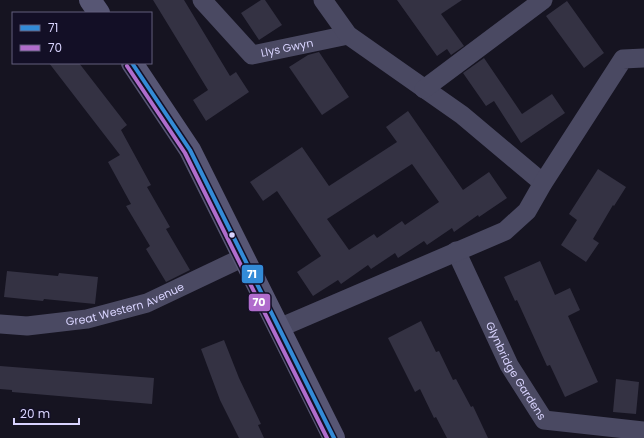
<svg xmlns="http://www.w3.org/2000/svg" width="644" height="438" font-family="Poppins,sans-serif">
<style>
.building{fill:#343243;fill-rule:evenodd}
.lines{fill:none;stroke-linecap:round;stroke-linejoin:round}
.minor{stroke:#4a4962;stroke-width:19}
.secondary{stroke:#575674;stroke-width:22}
.bus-1-casing{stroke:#130f26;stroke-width:7}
.bus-2-casing{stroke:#130f26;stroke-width:7}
.bus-1{stroke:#338bd7;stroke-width:4}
.bus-2{stroke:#b06ccc;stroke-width:4}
.bus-dot{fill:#d9d4ff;stroke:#130f26;stroke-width:1.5}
.labels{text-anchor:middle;stroke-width:3.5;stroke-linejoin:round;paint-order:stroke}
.street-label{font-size:11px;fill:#d9d4ff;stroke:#130f26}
.line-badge{stroke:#130f26;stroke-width:1.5}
.badge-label{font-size:11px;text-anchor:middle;font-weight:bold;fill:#fff}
</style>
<rect width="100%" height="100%" fill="#161421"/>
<!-- building -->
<path class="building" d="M153 0H184L230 76 236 72 249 92 206 121 193 100 208 90Z
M261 0H265L282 25 259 40 241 13Z
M397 0H462L441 14 464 46 451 55 447 49 437 56Z
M567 1 604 53 584 68 546 16Z
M319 52 349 97 322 115 289 67 308 55Z
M484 58 522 114 552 94 565 113 521 143 494 101 486 106 463 73Z
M49 63H79L127 125 121 130 151 185 147 187 170 227 166 229 190 270 166 282 146 249 150 246 126 206 131 204 108 162 120 155Z
M408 111 463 190 489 172 507 198 479 217 478 215 454 232 452 228 427 245 424 241 398 258 395 253 371 269 368 265 341 284 338 280 313 296 297 272 321 256 277 191 263 201 250 182 302 147 329 186 397 142 386 127ZM412 164 439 202 405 225 402 221 377 238 374 234 349 250 327 219Z
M598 169 626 187 614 206 613 205 593 239 599 243 586 262 561 245 577 220 569 214Z
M540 261 555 295 570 288 580 310 568 316 598 382 565 397 550 365 547 366 517 300 515 301 504 277Z
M7 271 58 276 59 273 98 277 95 304 44 299 43 301 4 297Z
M421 321 436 352 439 351 453 380 456 379 471 407 473 406 488 438H447L436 417 434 418 420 389 415 392 388 338Z
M224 340 239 378 261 424 258 425 264 438H239L220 400 201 349Z
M0 366 154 378 152 404 12 392V390L0 389Z
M616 379 639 382 636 414 613 412Z"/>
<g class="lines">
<!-- minor -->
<g class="minor">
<path id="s1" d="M202 0 252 55 348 35"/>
<path d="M323 0 348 35 462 115 543 183"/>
<path d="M424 89 543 0"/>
<path id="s2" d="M456 251 509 365 544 420 644 431"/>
<path id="s3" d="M0 324 27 326 87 319 147 303 244 257"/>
<path d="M279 328 505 231 527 211 543 183 623 59 644 58"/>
</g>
<!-- secondary -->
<path class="secondary" d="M90 0 99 13
M132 63 190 150 334 438"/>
<defs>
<path id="bus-1" d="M132 63 190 150 334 438"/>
<path id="bus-2" d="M127 66 185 153 327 438"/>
</defs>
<!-- bus-1 casing -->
<use href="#bus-1" class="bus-1-casing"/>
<!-- bus-2 casing -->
<use href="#bus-2" class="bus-2-casing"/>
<!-- bus-1 -->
<use href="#bus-1" class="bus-1"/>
<!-- bus-2 -->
<use href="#bus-2" class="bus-2"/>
</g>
<!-- markers -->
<circle class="bus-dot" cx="232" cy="235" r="3.5"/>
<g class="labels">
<!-- street labels -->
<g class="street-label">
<text dy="4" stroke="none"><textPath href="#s1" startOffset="110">Llys Gwyn</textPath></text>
<text dy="4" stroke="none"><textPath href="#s3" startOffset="128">Great Western Avenue</textPath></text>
<text dy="4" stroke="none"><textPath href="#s2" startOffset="134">Glynbridge Gardens</textPath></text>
</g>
</g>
<g class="line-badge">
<rect x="241" y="264" width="23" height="20" rx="4" fill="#338bd7"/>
<rect x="248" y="293" width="23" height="19" rx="4" fill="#b06ccc"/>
</g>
<g class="badge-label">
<text x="252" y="278">71</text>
<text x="259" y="306">70</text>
</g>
<!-- legend -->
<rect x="12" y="12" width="140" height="52" fill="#130f26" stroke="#625e7d"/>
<rect x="20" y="25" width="20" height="6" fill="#338bd7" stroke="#625e7d"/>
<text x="48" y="32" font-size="12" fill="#d9d4ff">71</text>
<rect x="20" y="45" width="20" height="6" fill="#b06ccc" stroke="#625e7d"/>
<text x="48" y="52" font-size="12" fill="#d9d4ff">70</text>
<!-- scale -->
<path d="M14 418v6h65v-6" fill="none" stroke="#d9d4ff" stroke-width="2"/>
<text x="20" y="418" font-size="12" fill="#d9d4ff" stroke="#130f26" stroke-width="3" paint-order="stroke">20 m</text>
</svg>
